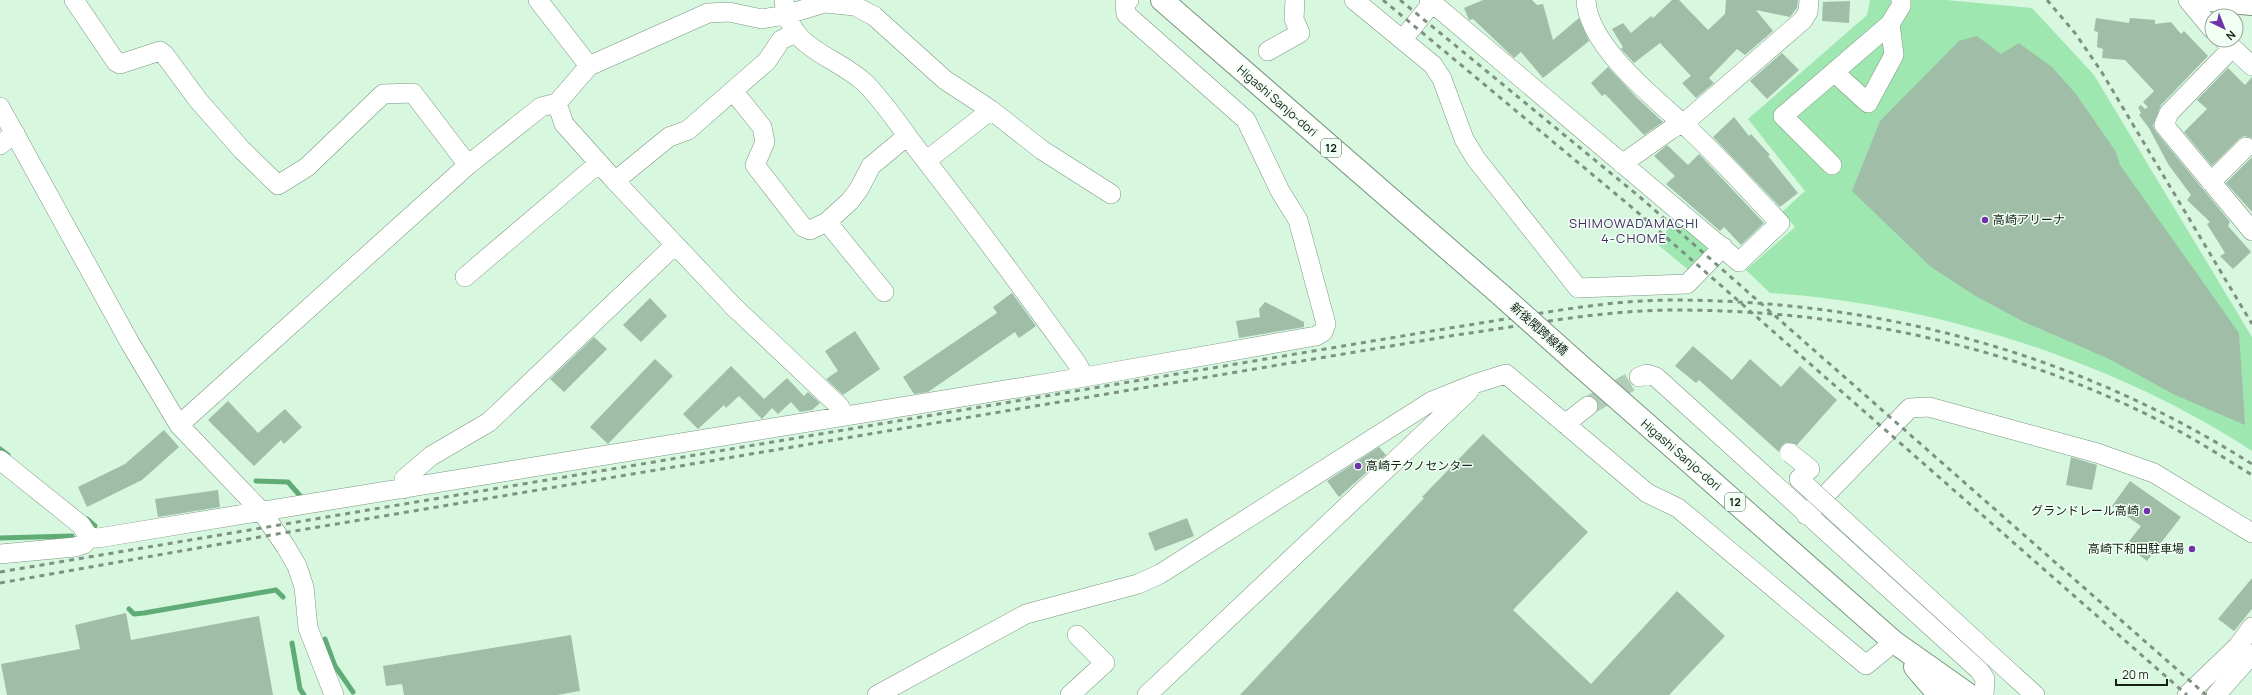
<svg xmlns="http://www.w3.org/2000/svg" width="2252" height="695" font-family="Manrope,'Noto Sans JP',sans-serif">
<style>
.green{fill:#9ee7b1}
.lines{fill:none;stroke-linecap:round;stroke-linejoin:round}
.stream{stroke:#5fac76;stroke-width:5}
.building{fill:#a0bda7}
.minor-tunnel{stroke:#b1ccb7;stroke-width:19;stroke-dasharray:19 10;stroke-linecap:butt}
.minor-casing{stroke:#7a9680;stroke-width:20}
.major-casing{stroke:#7a9680;stroke-width:24}
.minor{stroke:#fff;stroke-width:19}
.major{stroke:#fff;stroke-width:22}
.rail{stroke:#7d9281;stroke-width:3;stroke-dasharray:5 5;stroke-linecap:butt}
.minor-bridge-casing{stroke:#7a9680;stroke-width:20;stroke-linecap:butt}
.major-bridge-casing{stroke:#7a9680;stroke-width:24;stroke-linecap:butt}
.minor-bridge{stroke:#fff;stroke-width:19}
.major-bridge{stroke:#fff;stroke-width:22}
.poi-dot{fill:#6d34aa;stroke:#f2fff5;stroke-width:1.5}
.labels{text-anchor:middle;stroke-width:3;stroke-linejoin:round;paint-order:stroke}
.shield{fill:#f2fff5;stroke:#57635a;stroke-width:1}
.shield-label{font-size:11px;font-weight:bold;fill:#152017}
.street-label{font-size:12px;fill:#152017;stroke:#f2fff5}
.poi-label{font-size:12px;fill:#152017;stroke:#f2fff5;text-anchor:start}
.neighbourhood-label{font-size:13px;letter-spacing:1px;fill:#462c66;stroke:#f2fff5}
</style>
<rect width="100%" height="100%" fill="#d8f7df"/>
<!-- green -->
<path class="green" d="M1870 0H1946L2032 8 2094 75 2252 337V451C2117 362 1931 303 1770 293L1746 270 1795 227 1782 212 1805 191 1748 119 1867 15Z
M1679 217 1713 247 1691 272 1656 243Z"/>
<g class="lines">
<!-- stream -->
<path class="stream" d="M0 449 8 455
M256 481 288 482 302 498
M87 519 95 526
M0 538 72 536
M129 609 134 614 144 613 276 590 283 597
M325 639 335 666 353 692
M292 643 300 689 304 695"/>
</g>
<!-- building -->
<path class="building" d="M1483 0H1532L1537 5 1543 4 1553 40 1579 18 1589 41 1543 78 1521 52 1514 58 1473 19 1469 20 1464 8Z
M1672 0H1679L1708 30 1725 14 1726 0H1798L1797 8 1790 17 1756 10 1773 31 1745 55 1737 49 1709 78 1714 83 1696 98 1682 83 1691 76 1660 43 1634 63 1621 49 1623 47 1612 29 1623 23 1631 33 1651 16 1653 18Z
M1850 1 1849 23 1822 21 1823 2Z
M2096 18 2129 23 2130 18 2155 20V24L2171 22 2181 34 2184 31 2208 56 2161 105 2153 126 2156 132 2230 222 2228 226 2251 252 2233 269 2220 256 2225 253 2207 224 2210 222 2187 200 2191 195 2168 164 2149 128 2139 115 2141 113 2138 107 2141 105 2145 109 2148 107 2143 102 2154 91 2125 60 2102 58 2103 49 2097 47 2098 32 2094 31Z
M1977 36 2001 54 2019 43 2052 67 2076 94 2116 152 2120 165 2239 333 2245 425 2175 395 2109 359 2022 321 1974 295 1931 267 1852 191 1880 121 1959 41Z
M1782 53 1799 70 1767 99 1750 81Z
M1608 67 1636 97 1663 122 1644 135 1605 94 1602 96 1591 83Z
M2228 68 2245 85 2252 77V138L2244 136 2239 139 2212 166 2184 132 2207 109 2197 100Z
M1734 117 1749 136 1751 134 1770 155 1768 156 1798 193 1780 207 1713 137Z
M1667 145 1688 165 1699 154 1764 223 1741 245 1724 227 1720 231 1666 184 1675 176 1654 156Z
M2252 157V212L2226 183Z
M1012 293 1036 326 1019 338 1015 332 928 392 914 394 903 377 997 313 993 307Z
M650 298 667 316 641 342 623 325Z
M1265 302 1304 322V327L1239 338 1236 321 1260 317 1259 309Z
M855 331 880 369 843 395 826 379 838 371 825 351Z
M594 337 607 349 564 392 550 379Z
M1693 346 1732 380 1750 359 1781 387 1800 366 1837 400 1797 445 1786 443 1782 446 1779 452 1699 380 1696 383 1675 366Z
M655 359 673 376 608 444 590 427Z
M731 366 766 401 764 399 787 378 804 396 808 392 820 403 812 410 800 412 791 402 778 414 772 408 762 419 739 396 726 408 724 405 698 429 683 414Z
M228 401 258 433 285 409 302 427 284 444 281 440 254 466 208 420Z
M164 430 179 447 142 480 87 507 78 487 125 464Z
M1483 434 1588 532 1513 610 1591 684 1677 591 1725 636 1669 695H1240L1424 498 1422 497Z
M1379 447 1386 455 1339 497 1327 481Z
M2071 457 2097 465 2092 490 2066 485Z
M2130 481 2181 517 2147 561 2126 545 2141 526 2112 506Z
M218 490 220 507 158 517 155 499Z
M1187 518 1194 536 1155 551 1148 533Z
M2252 578V609L2234 631 2218 619Z
M126 613 131 640 259 616 273 695H7L1 664 80 649 75 625Z
M571 635 580 691 557 695H404L402 684 386 686 383 666Z"/>
<g class="lines">
<!-- minor-tunnel -->
<path class="minor-tunnel" d="M1588 406 1639 377"/>
<defs>
<path id="minor" d="M74 0 116 62 120 64 160 51 164 54 198 100 242 150 278 185 307 167 383 94 413 93 468 165
M538 0 589 66
M784 0C789 51 834 54 865 83 888 106 906 136 927 162 978 228 1027 294 1076 362L1080 369 1079 378
M1354 0 1433 65 1442 79 1464 139 1476 159 1578 288 1687 284 1723 247
M1429 0 1739 262 1780 223C1751 193 1722 160 1691 131 1658 101 1588 47 1586 0
M2188 0 2212 29
M1403 39 1432 3
M2224 40 2252 66
M2232 48 2169 113 2164 125 2252 231
M1268 51 1300 33 1294 19 1295 0
M1834 72 1868 103 1894 55 1890 24
M734 92 762 127 765 142 755 165 803 227 810 230 827 222 850 201 859 189 871 166 907 136
M557 103 564 124 615 181 734 307 840 407 844 416
M0 107 130 343 179 425 262 512 286 547 297 566 304 587 308 628 334 695
M0 145 15 133
M926 161 991 110
M1622 164 1670 130 1690 118 1803 20 1808 12 1809 0
M1832 165 1783 116 1890 24 1901 6V0
M615 181 669 137 688 130 767 61 781 40 795 33
M2211 182 2246 147
M827 222 884 292
M465 277 599 163
M1639 377 1647 374 1656 377 1979 670 1985 679 1984 695
M1565 424 1588 406
M179 425 468 165 541 107 557 103 589 66 708 13 729 12 762 19 785 15 825 3 855 6 874 16 945 80 991 110 1042 150 1111 194
M0 460 81 525 89 537 98 538 1079 378 1316 336 1323 332 1326 324 1298 220 1280 191 1246 120 1126 14 1125 4 1129 0
M403 489 404 479 431 456 489 422 675 245
M1806 515 1910 408 1929 407 2097 453 2154 473 2252 533
M0 554 75 547 84 544 89 537
M2014 676 2035 695
M877 695 1026 614 1138 584 1160 574 1432 401 1477 383 1506 374 1647 493 1678 508 1866 665 1894 642
M1070 695 1105 663 1077 635
M1147 695 1469 391
M2187 695 2238 646 2252 627
M2216 695 2252 654"/>
<path id="major" d="M1162 0 1501 295
M2209 0 2252 4
M1576 362 1894 642 1969 695
M1915 667 1939 695"/>
</defs>
<!-- minor casing -->
<use href="#minor" class="minor-casing"/>
<!-- major casing -->
<use href="#major" class="major-casing"/>
<!-- minor -->
<use href="#minor" class="minor"/>
<!-- major -->
<use href="#major" class="major"/>
<!-- rail -->
<path class="rail" d="M1383 0 1635 210 2187 695
M1400 0 1641 198 2206 695
M2047 0 2075 33 2101 71 2252 324
M0 572 1456 327C1528 316 1601 300 1675 300 1882 301 2076 353 2252 464
M0 583 277 534 1456 335C1528 325 1602 310 1675 310 1843 310 2012 345 2162 422 2193 438 2223 457 2252 475"/>
<defs>
<path id="minor-bridge" d="M1790 453 1810 469 1799 479 2014 676"/>
<path id="major-bridge" d="M1501 295 1576 362"/>
</defs>
<!-- minor-bridge casing -->
<use href="#minor-bridge" class="minor-bridge-casing"/>
<!-- major-bridge casing -->
<use href="#major-bridge" class="major-bridge-casing"/>
<!-- minor-bridge -->
<use href="#minor-bridge" class="minor-bridge"/>
<!-- major-bridge -->
<use href="#major-bridge" class="major-bridge"/>
</g>
<!-- markers -->
<g class="poi-dot">
<circle cx="1985" cy="220" r="4"/>
<circle cx="1358" cy="466" r="4"/>
<circle cx="2147" cy="511" r="4"/>
<circle cx="2192" cy="549" r="4"/>
</g>
<g class="labels">
<!-- shield labels -->
<g class="shield">
<rect x="1321" y="139" width="20" height="18" rx="3"/>
<rect x="1725" y="493" width="20" height="18" rx="3"/>
</g>
<g class="shield-label">
<text x="1331" y="152">12</text>
<text x="1735" y="506">12</text>
</g>
<!-- street labels -->
<g class="street-label">
<text transform="translate(1277 101) rotate(41)" y="4">Higashi Sanjo-dori</text>
<text transform="translate(1539 329) rotate(42)" y="4">新後閑跨線橋</text>
<text transform="translate(1681 455) rotate(41)" y="4">Higashi Sanjo-dori</text>
</g>
<!-- poi labels -->
<g class="poi-label">
<text x="1993" y="224">高崎アリーナ</text>
<text x="1366" y="470">高崎テクノセンター</text>
<text x="2139" y="515" text-anchor="end">グランドレール高崎</text>
<text x="2184" y="553" text-anchor="end">高崎下和田駐車場</text>
</g>
<!-- neighbourhood labels -->
<g class="neighbourhood-label">
<text x="1634" y="228">SHIMOWADAMACHI<tspan x="1634" dy="15">4-CHOME</tspan></text>
</g>
</g>
<!-- north arrow -->
<g transform="translate(2224 28) rotate(137)"><circle r="19" fill="#f2fff5" stroke="#9aa69c"/>
<path d="M0-3L7 15L0 10L-7 15Z" fill="#6d34aa"/>
<text y="-6" font-size="11" font-weight="bold" text-anchor="middle" fill="#152017">N</text>
</g>
<!-- scale -->
<path d="M2116 679v6h51v-6" fill="none" stroke="#152017" stroke-width="2"/>
<text x="2122" y="679" font-size="12" fill="#152017" stroke="#f2fff5" stroke-width="3" paint-order="stroke">20 m</text>
</svg>
